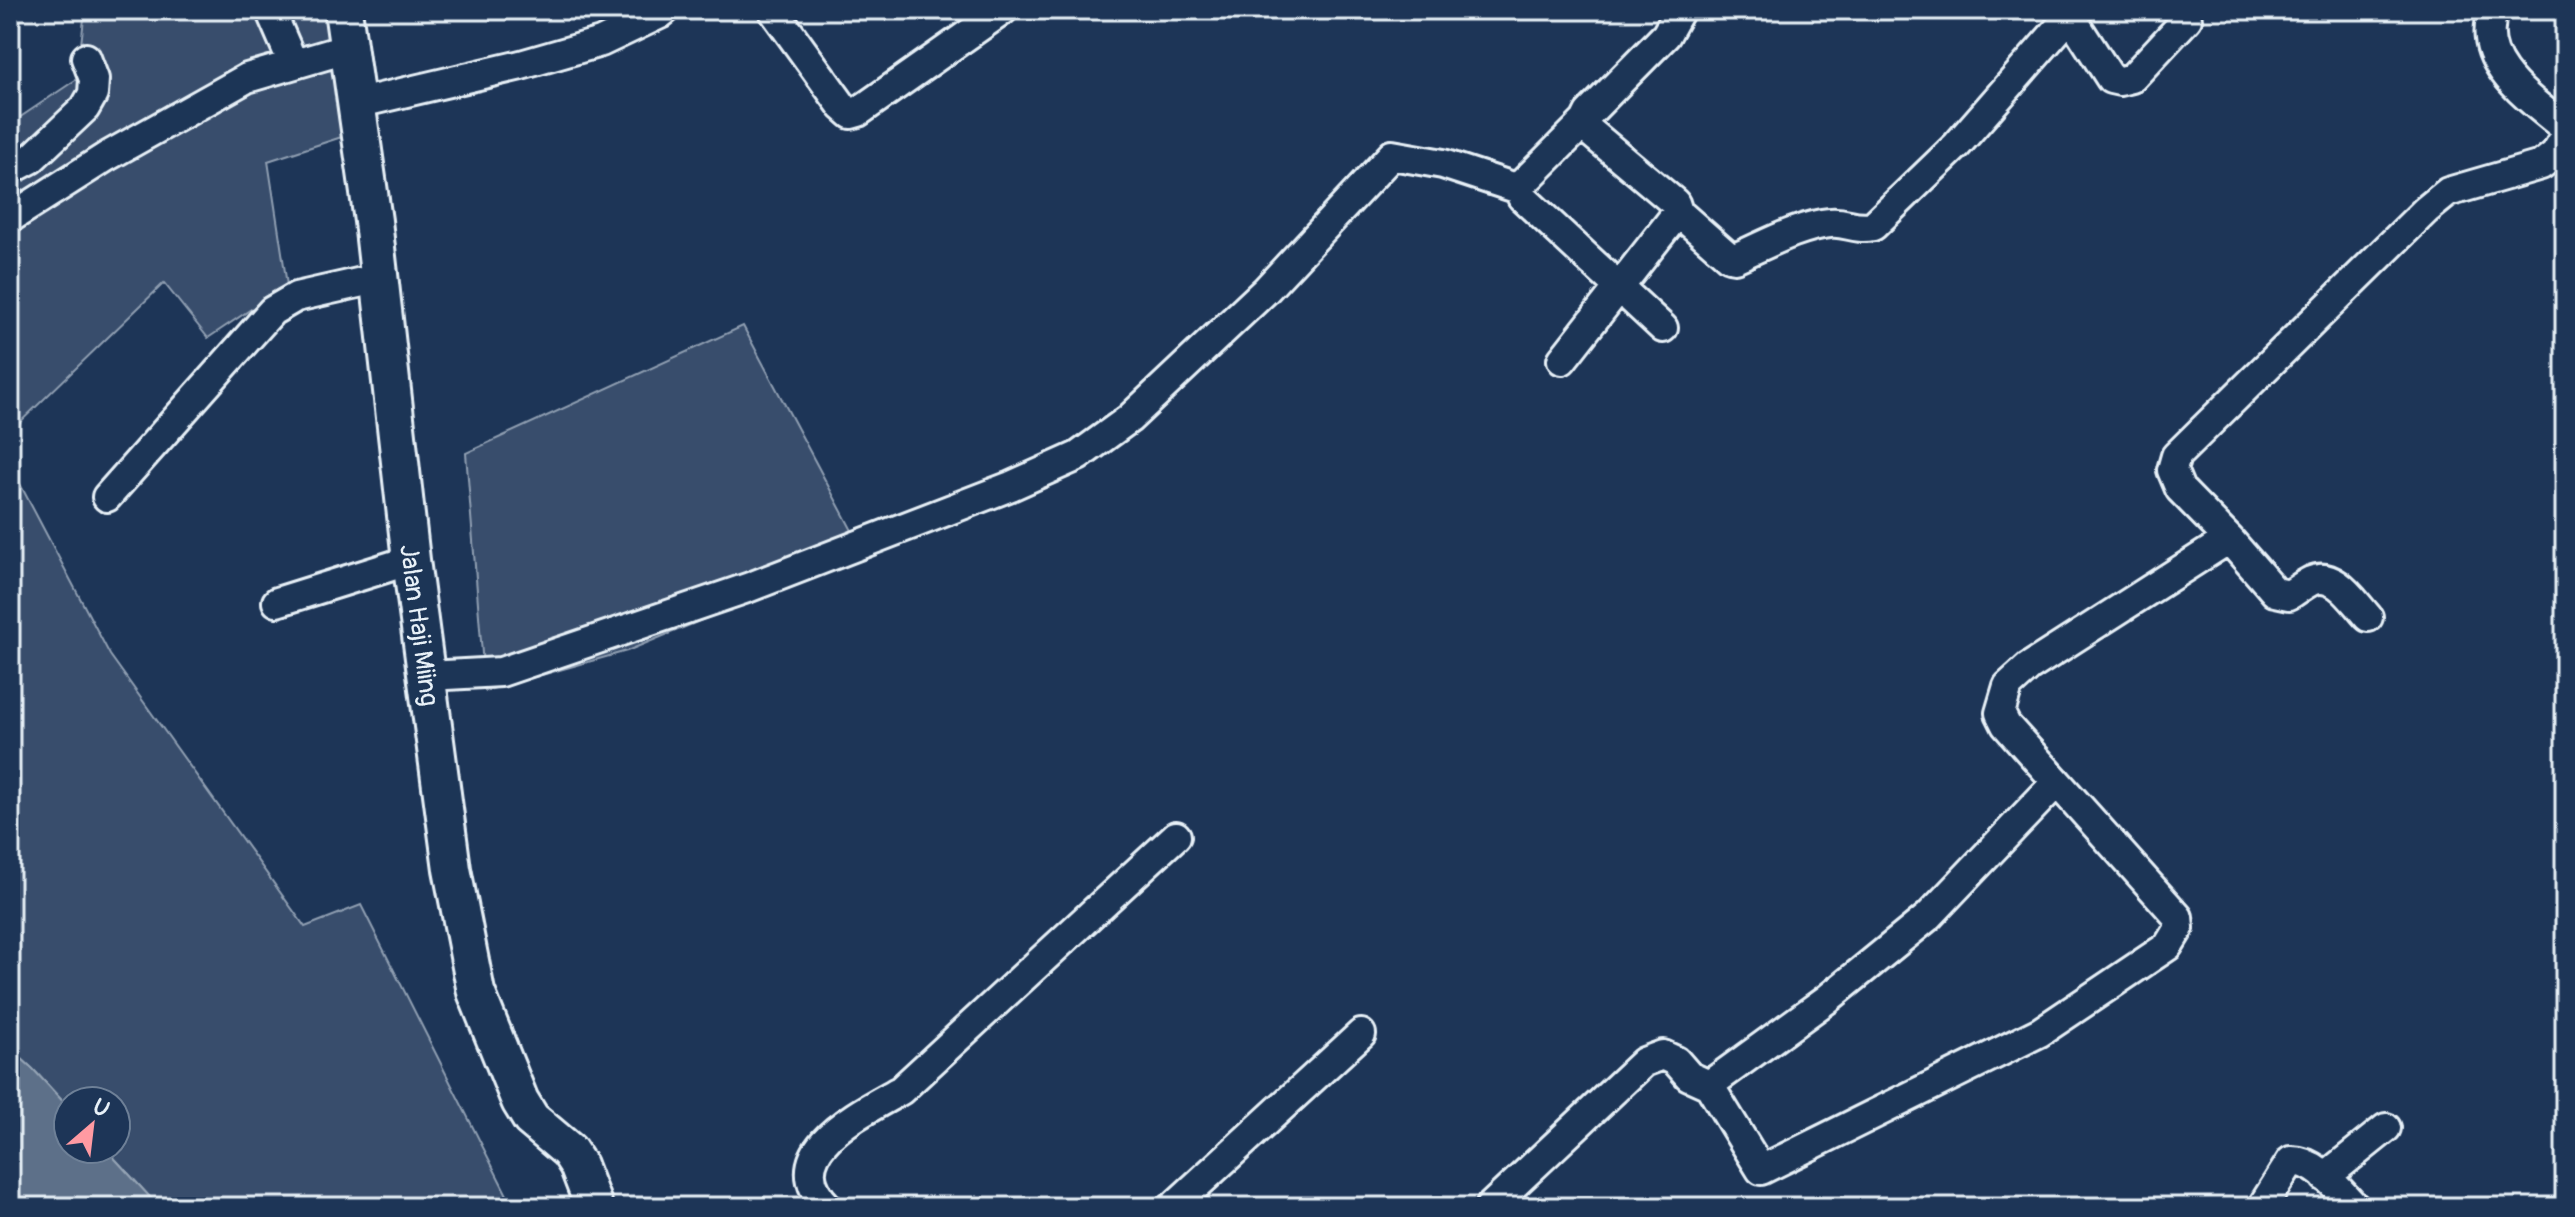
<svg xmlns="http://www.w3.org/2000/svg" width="2575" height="1217" font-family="Pangolin,sans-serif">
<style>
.green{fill:#374d6c;stroke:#909fb2;stroke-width:2}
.water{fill:#5d7089;stroke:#95a4b5;stroke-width:2}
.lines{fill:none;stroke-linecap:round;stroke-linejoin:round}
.minor-casing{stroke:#e8f1f8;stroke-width:34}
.major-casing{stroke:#e8f1f8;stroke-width:42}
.minor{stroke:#1d3557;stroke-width:28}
.major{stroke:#1d3557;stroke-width:36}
.labels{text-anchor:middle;stroke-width:7;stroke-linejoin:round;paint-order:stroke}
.street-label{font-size:26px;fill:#e8f1f8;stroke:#1d3557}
</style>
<rect width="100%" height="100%" fill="#1d3557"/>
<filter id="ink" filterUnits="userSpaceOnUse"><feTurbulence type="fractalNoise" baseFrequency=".0125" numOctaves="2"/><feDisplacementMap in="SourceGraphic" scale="16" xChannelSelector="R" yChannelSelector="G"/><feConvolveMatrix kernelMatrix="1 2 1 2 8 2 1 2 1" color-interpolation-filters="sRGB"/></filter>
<g filter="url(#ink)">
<!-- green -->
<path class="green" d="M85 10H342L357 132 268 161 287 285 208 338 164 283 10 432V124L77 79Z
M743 326 864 553 627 651 485 691 466 453Z
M10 465 110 655 305 927 361 905 508 1197 504 1207H159L106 1149H116V1101H68V1107L33 1069 10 1048Z"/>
<!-- water -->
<path class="water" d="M10 1048 33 1069 68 1107V1149H106L159 1207H10Z"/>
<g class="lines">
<defs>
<path id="minor" d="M270 10 293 63
M773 10 843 107 851 114 858 112 1003 10
M2494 10C2473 62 2531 100 2565 128
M2071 17 2111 79 2120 81 2132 78 2187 19
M355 104 521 65 601 42 660 14 665 10
M1585 121 1523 183 1519 189 1522 197 1663 328
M10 170 31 159 85 108 93 94 94 79 86 58
M1678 212 1729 257 1735 258C1765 245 1798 226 1830 223 1846 221 1854 230 1873 226L1957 145 2075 10
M10 218 106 157 247 78 346 49
M1562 360 1678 212 1675 203 1588 130 1585 121 1589 113 1666 35 1680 10
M107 497 272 311 296 297 380 278
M2229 539 2275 592 2289 595C2296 591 2303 585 2311 581 2335 570 2354 602 2368 617
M277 602 411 560
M428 676 501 672 750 587 1011 486 1078 456 1129 419 1265 291 1392 155 1443 164 1519 189
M1709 1085 1826 1000 1929 916 2053 786 2054 780
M2325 1177 2386 1128
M828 1207C774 1153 861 1113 901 1090L1176 836
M1173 1207 1361 1034
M1490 1207 1644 1062 1663 1055 1676 1061 1689 1076 1709 1085 1761 1170 2040 1032 2168 946 2179 928 2178 917 2006 725 2000 713 2008 686 2029 667 2229 539 2180 489 2172 470 2176 456 2426 210 2448 192 2541 165 2555 154 2565 137
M2262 1207 2291 1161C2317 1160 2338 1190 2355 1207"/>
<g id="major">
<path id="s1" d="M343 10 373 221 411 560 452 869 476 992 520 1101 531 1119 569 1151 578 1165 594 1207"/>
</g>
</defs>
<!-- minor casing -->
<use href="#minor" class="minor-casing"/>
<!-- major casing -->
<use href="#major" class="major-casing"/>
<!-- minor -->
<use href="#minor" class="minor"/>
<!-- major -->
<use href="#major" class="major"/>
</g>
</g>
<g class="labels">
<!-- street labels -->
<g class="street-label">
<text dy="9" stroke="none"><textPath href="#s1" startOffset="620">Jalan Haji Miing</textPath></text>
</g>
</g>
<!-- margin -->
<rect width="2575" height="1217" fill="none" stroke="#1d3557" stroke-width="40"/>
<rect x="20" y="20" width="2535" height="1177" fill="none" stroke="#e8f1f8" stroke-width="3" filter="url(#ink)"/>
<!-- north arrow -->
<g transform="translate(92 1125) rotate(28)"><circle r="38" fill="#1d3557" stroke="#6e8097" stroke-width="2"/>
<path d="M0-6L14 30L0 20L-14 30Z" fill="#ff9aa2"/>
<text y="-12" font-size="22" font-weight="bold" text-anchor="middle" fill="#e8f1f8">U</text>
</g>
</svg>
